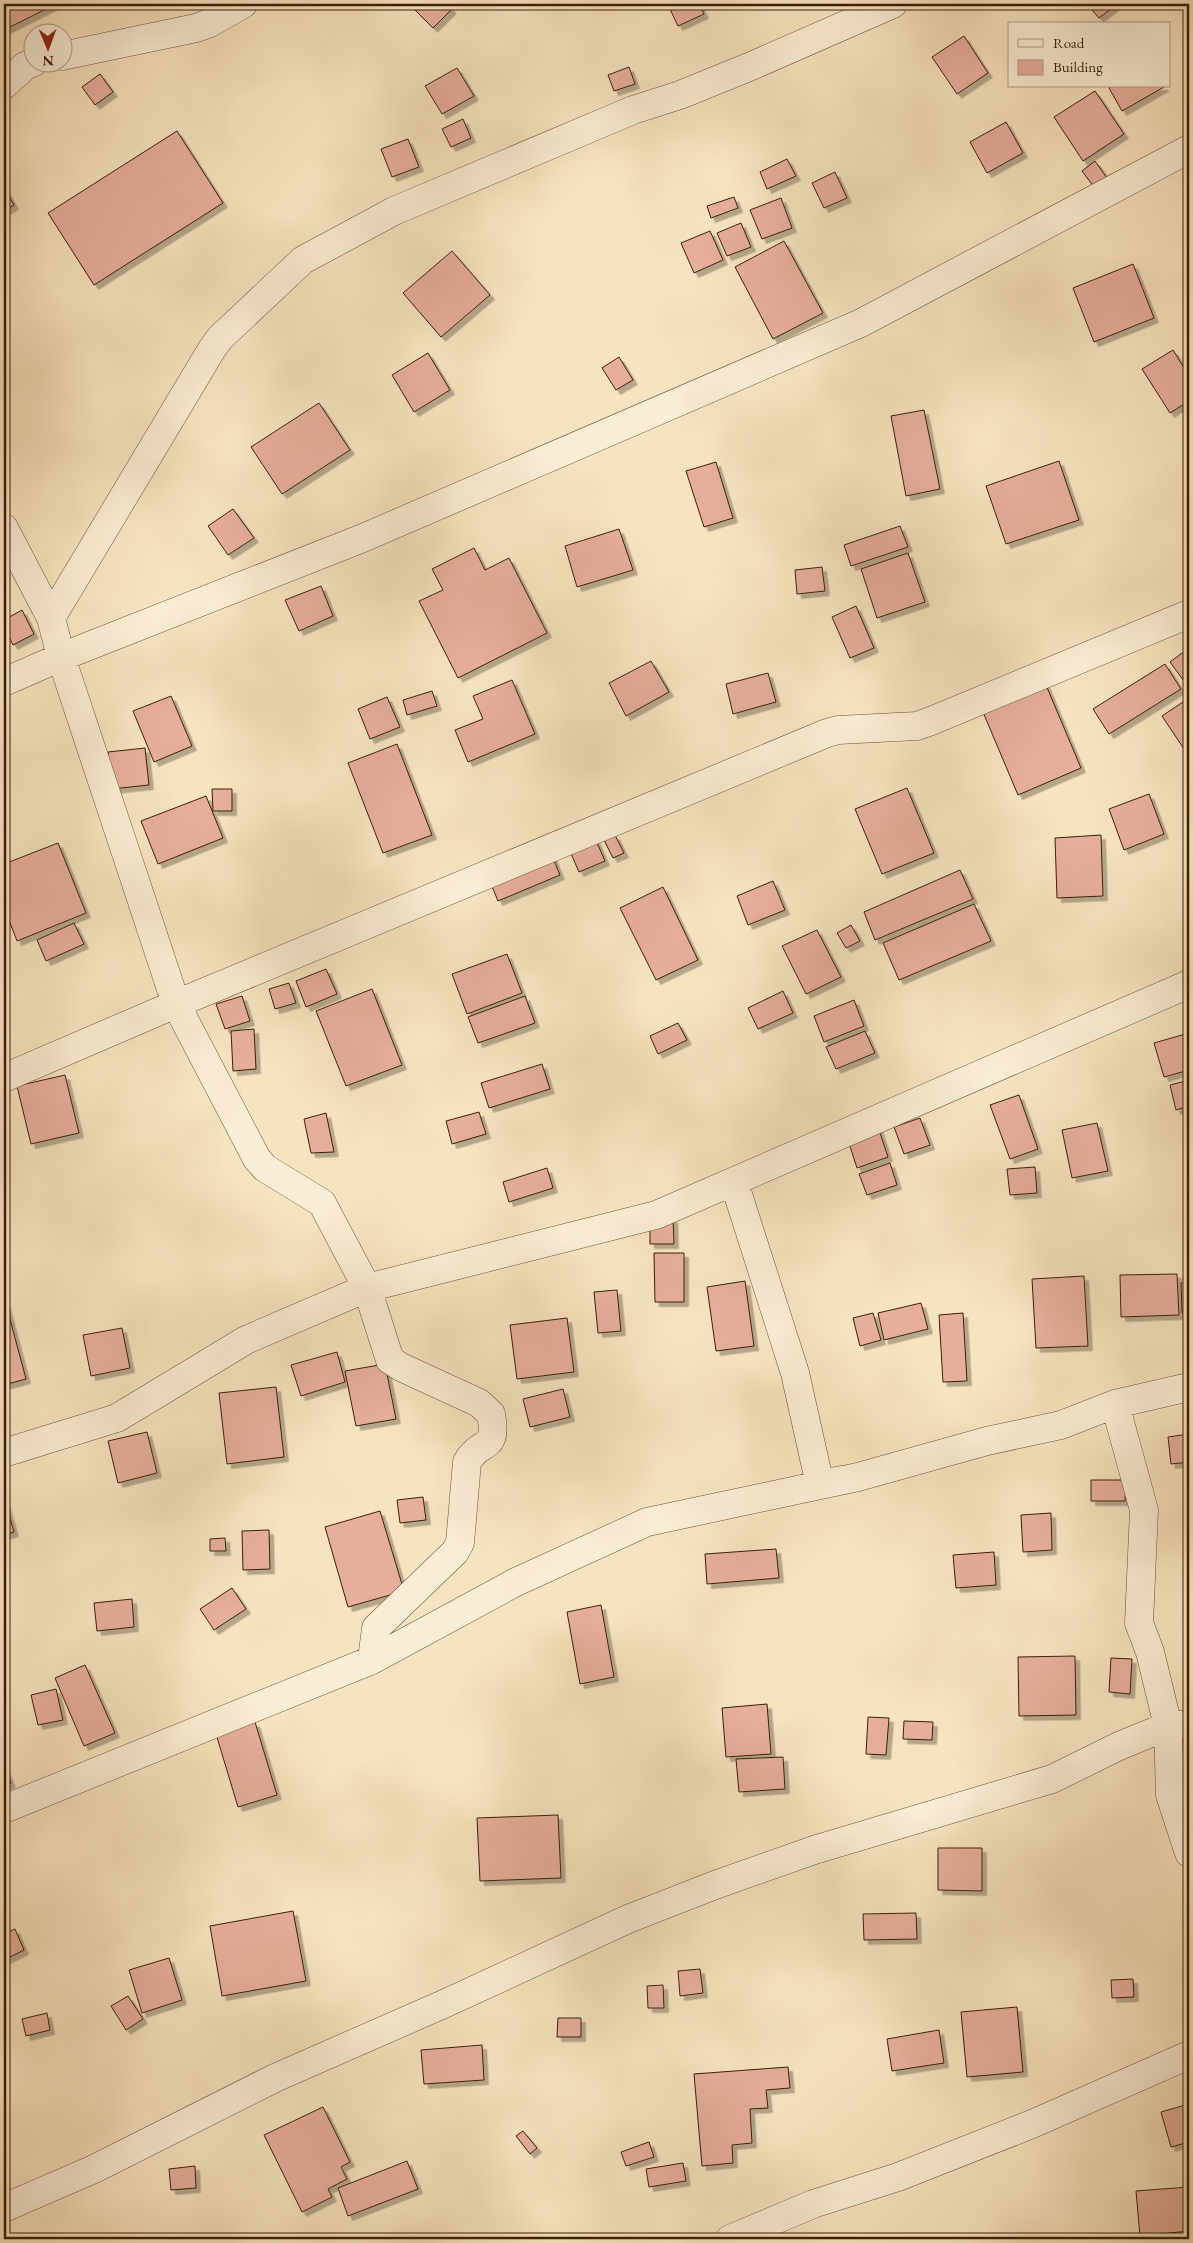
<svg xmlns="http://www.w3.org/2000/svg" width="1193" height="2243" font-family="'EB Garamond',serif">
<style>
.building{fill:#e6af9b;stroke:#3b1e09;filter:url(#shadow)}
.lines{fill:none;stroke-linecap:round;stroke-linejoin:round}
.minor-casing{stroke:#6a5036;stroke-width:29}
.minor{stroke:#faedd5;stroke-width:28}
</style>
<defs>
<filter id="shadow"><feDropShadow dx="4.5" dy="4.5" stdDeviation="0" flood-color="#0004"/></filter>
</defs>
<rect width="100%" height="100%" fill="#f7e4bf"/>
<filter id="stains"><feTurbulence type="fractalNoise" baseFrequency=".004" numOctaves="4"/><feColorMatrix values="0 0 0 0 .2 0 0 0 0 .09 0 0 0 0 .02 0 0 0 .5 -.17"/></filter>
<radialGradient id="worn" r=".72"><stop offset=".6" stop-color="#630" stop-opacity="0"/><stop offset="1" stop-color="#630" stop-opacity=".3"/></radialGradient>
<!-- building -->
<path class="building" d="M4 4H56L4 30Z
M422 4H446L452 9 433 28 415 10Z
M675 4H699L704 14 678 26 669 7Z
M1087 4H1117L1099 18Z
M964 36 988 73 957 94 932 57Z
M629 67 635 84 614 91 608 75Z
M457 68 474 96 442 114 425 86Z
M100 74 113 92 95 105 82 87Z
M1111 86H1164V87L1122 111 1109 88Z
M1095 91 1124 134 1083 161 1054 117Z
M463 119 471 138 451 147 442 129Z
M1006 122 1023 153 987 173 970 142Z
M177 131 223 203 94 285 48 213Z
M408 139 419 167 392 177 381 149Z
M787 159 796 176 767 189 760 172Z
M1095 161 1107 178 1094 187 1082 171Z
M835 172 847 198 824 208 812 183Z
M4 187 14 205 4 211Z
M734 197 738 208 711 218 707 206Z
M781 198 792 228 762 239 750 210Z
M741 223 751 247 727 256 717 233Z
M710 231 723 260 694 273 681 243Z
M784 241 823 313 773 339 735 267Z
M452 251 490 295 441 337 403 293Z
M1133 264 1154 318 1094 342 1073 288Z
M1173 350 1189 376V401L1170 413 1142 369Z
M428 353 450 390 414 412 392 375Z
M619 357 633 380 616 390 602 368Z
M319 403 350 450 282 494 251 447Z
M924 410 940 489 906 496 891 416Z
M1059 461 1079 520 1006 544 986 486Z
M716 462 733 518 704 527 686 471Z
M233 509 254 538 228 555 208 526Z
M900 526 908 547 851 566 844 545Z
M619 529 633 570 577 587 565 546Z
M474 548 485 570 509 558 547 633 458 678 419 601 443 590 432 569Z
M908 553 925 602 877 618 861 569Z
M822 567 825 591 797 594 795 570Z
M321 586 333 616 299 631 285 600Z
M856 606 874 648 850 658 832 617Z
M22 610 34 634 13 645 4 627V620Z
M1189 648V683L1187 685 1170 662Z
M651 661 669 692 626 716 609 683Z
M1165 664 1181 689 1109 734 1093 709Z
M768 673 776 702 733 714 726 684Z
M1043 678 1081 768 1018 795 980 705Z
M512 680 535 734 468 762 455 730 483 719 473 696Z
M432 691 437 706 407 715 403 700Z
M171 696 192 746 154 762 133 711Z
M387 697 400 727 370 739 358 709Z
M1189 698V754L1188 755 1162 716Z
M397 744 432 835 383 853 348 763Z
M145 748 149 785 112 789 108 752Z
M907 788 934 853 882 874 855 809Z
M212 789H232V811H213Z
M1149 794 1164 834 1124 850 1109 809Z
M206 796 223 838 158 864 141 821Z
M615 835 624 853 613 858 604 840Z
M1101 835 1103 896 1057 898 1055 838Z
M595 838 605 861 579 872 569 849Z
M58 843 86 913 17 941 4 907V864Z
M551 853 560 875 498 901 489 879Z
M960 870 973 899 875 940 864 912Z
M773 881 785 910 748 925 737 896Z
M663 887 698 960 656 980 620 908Z
M974 904 991 941 899 980 883 943Z
M74 923 84 944 46 961 37 940Z
M851 925 860 941 846 948 837 933Z
M817 930 841 977 806 994 782 946Z
M507 954 522 993 467 1014 452 974Z
M326 969 337 994 306 1007 296 981Z
M289 983 296 1003 275 1009 269 989Z
M372 989 402 1065 346 1086 316 1011Z
M783 991 793 1013 758 1029 748 1008Z
M242 996 250 1021 225 1029 216 1004Z
M525 996 535 1023 478 1043 468 1017Z
M854 1000 864 1026 824 1042 814 1016Z
M678 1023 687 1040 658 1054 650 1036Z
M254 1029 256 1069 233 1071 231 1031Z
M865 1031 875 1053 836 1069 826 1047Z
M1189 1033V1070L1164 1077 1154 1043Z
M542 1064 550 1089 489 1108 481 1083Z
M65 1075 79 1133 31 1144 17 1086Z
M1189 1080V1106L1176 1110 1170 1085Z
M1019 1095 1038 1149 1010 1159 990 1105Z
M479 1112 486 1134 452 1144 446 1121Z
M326 1113 334 1152 311 1153 304 1119Z
M920 1118 930 1145 904 1154 894 1127Z
M1097 1123 1108 1171 1072 1178 1062 1130Z
M878 1127 888 1157 857 1168 847 1137Z
M890 1163 897 1185 867 1195 859 1174Z
M1035 1167 1037 1193 1010 1195 1007 1169Z
M547 1168 553 1188 509 1202 503 1182Z
M673 1218 674 1244H650V1219Z
M654 1253H684V1302H655Z
M1177 1274 1179 1315 1121 1317 1120 1275Z
M1084 1276 1088 1346 1036 1348 1032 1279Z
M745 1281 754 1346 716 1351 707 1287Z
M1189 1282V1312L1182 1313 1181 1283Z
M617 1290 621 1331 598 1333 594 1292Z
M921 1303 928 1329 884 1340 878 1313Z
M6 1304 26 1379 4 1385V1305Z
M873 1313 881 1340 860 1346 853 1318Z
M963 1313 967 1381 943 1382 939 1315Z
M567 1318 574 1372 517 1379 510 1325Z
M122 1328 130 1368 91 1376 83 1335Z
M337 1352 345 1382 301 1396 291 1365Z
M385 1364 396 1419 356 1426 345 1371Z
M276 1387 284 1457 227 1464 219 1393Z
M563 1389 570 1417 530 1427 523 1399Z
M147 1432 157 1473 118 1483 108 1441Z
M1189 1434V1462L1171 1464 1168 1437Z
M1091 1480H1126L1125 1501H1091Z
M423 1497 426 1520 400 1523 397 1500Z
M4 1498 14 1532 4 1535Z
M380 1511 404 1591 348 1607 325 1527Z
M1051 1513 1052 1550 1023 1552 1021 1515Z
M269 1530 270 1569 243 1570 242 1531Z
M225 1538 226 1551H210V1539Z
M776 1549 779 1578 707 1584 705 1554Z
M994 1552 996 1585 956 1588 953 1555Z
M232 1588 246 1609 214 1630 200 1609Z
M132 1599 134 1627 97 1631 94 1603Z
M601 1605 614 1677 580 1684 567 1612Z
M1075 1656 1076 1715 1019 1716 1018 1657Z
M1111 1658 1132 1659 1130 1694 1109 1692Z
M85 1665 115 1733 84 1746 55 1678Z
M56 1689 63 1720 38 1725 31 1695Z
M767 1704 771 1754 726 1757 722 1708Z
M868 1717 889 1718 886 1755 866 1754Z
M904 1721 933 1722 932 1740 903 1739Z
M255 1722 277 1795 238 1807 216 1734Z
M783 1757 785 1789 739 1792 736 1759Z
M4 1766 11 1783 4 1786Z
M558 1815 561 1878 480 1881 477 1818Z
M938 1848H982V1891L938 1890Z
M293 1911 306 1981 222 1996 210 1926Z
M916 1913 917 1939 864 1940 863 1914Z
M15 1929 24 1950 4 1960V1934Z
M169 1958 182 2000 142 2013 129 1970Z
M700 1969 703 1993 680 1996 678 1971Z
M1133 1979 1134 1997 1112 1998 1111 1980Z
M663 1985 664 2008H648L647 1986Z
M128 1996 143 2019 126 2030 111 2006Z
M1017 2007 1023 2072 967 2077 961 2012Z
M47 2013 50 2030 26 2036 22 2019Z
M558 2018H581V2037H557Z
M939 2030 944 2063 892 2071 887 2039Z
M482 2045 484 2080 424 2084 421 2050Z
M788 2067 790 2088 766 2090 768 2108 750 2109 752 2143 732 2145 733 2163 702 2166 694 2074Z
M1189 2104V2142L1171 2147 1161 2112Z
M323 2107 350 2162 341 2167 347 2179 328 2189 332 2197 302 2212 264 2135Z
M523 2131 537 2148 530 2154 516 2136Z
M649 2142 654 2157 626 2166 621 2152Z
M407 2161 418 2189 348 2216 338 2188Z
M683 2163 686 2181 649 2187 646 2169Z
M195 2166 196 2188 171 2190 169 2169Z
M1189 2187V2231L1140 2236 1136 2191Z"/>
<g class="lines">
<defs>
<path id="minor" d="M62 56 196 28 210 23 243 4
M4 85 25 66 34 62
M4 528 51 618 61 657 176 1004 257 1159 265 1168 322 1203 367 1288 390 1360 401 1367 479 1403 491 1414C498 1454 481 1437 467 1462L460 1543 455 1552 376 1628 372 1660
M51 618 212 349 220 338 303 260 394 211 633 110 680 95 749 67 893 4
M4 682 61 657 363 538 861 323 1189 149
M4 1078 176 1004 827 733 838 730 917 726 931 721 1189 614
M734 1182 795 1373 818 1476 824 1483 842 1480
M1115 1404 1144 1510 1139 1623 1150 1652 1168 1726 1170 1795 1189 1853
M4 1453 117 1418 246 1340 367 1288 656 1215 1189 984
M4 1809 372 1660 516 1582 647 1522 858 1477 987 1441 1061 1425 1115 1404 1189 1387
M4 2208 94 2169 275 2078 446 2003 628 1919 715 1885 814 1850 1052 1779 1119 1746 1168 1726 1189 1724
M730 2239 813 2204 898 2177 1032 2124 1189 2055"/>
</defs>
<!-- minor casing -->
<use href="#minor" class="minor-casing"/>
<!-- minor -->
<use href="#minor" class="minor"/>
</g>
<!-- margin -->
<rect width="1193" height="2243" fill="none" stroke="#f7e4bf" stroke-width="20"/>
<rect x="5" y="5" width="1183" height="2233" fill="none" stroke="#3b1e09" stroke-width="2.5"/>
<rect x="10" y="10" width="1173" height="2223" fill="none" stroke="#3b1e09"/>
<!-- legend -->
<rect x="1008" y="22" width="162" height="65" fill="#faedd5" stroke="#ae9a83"/>
<rect x="1018" y="39" width="25" height="8" fill="#faedd5" stroke="#ae9a83"/>
<text x="1053" y="48" font-size="15" fill="#3b1e09">Road</text>
<rect x="1018" y="60" width="25" height="15" fill="#e6af9b" stroke="#ae9a83"/>
<text x="1053" y="72" font-size="15" fill="#3b1e09">Building</text>
<!-- north arrow -->
<g transform="translate(48 48) rotate(179)"><circle r="24" fill="#faedd5" stroke="#ae9a83"/>
<path d="M0-4L9 19L0 12L-9 19Z" fill="#8f2418"/>
<text y="-8" font-size="14" font-weight="bold" text-anchor="middle" fill="#3b1e09">N</text>
</g>
<rect width="100%" height="100%" filter="url(#stains)"/>
<rect width="100%" height="100%" fill="url(#worn)"/>
</svg>
